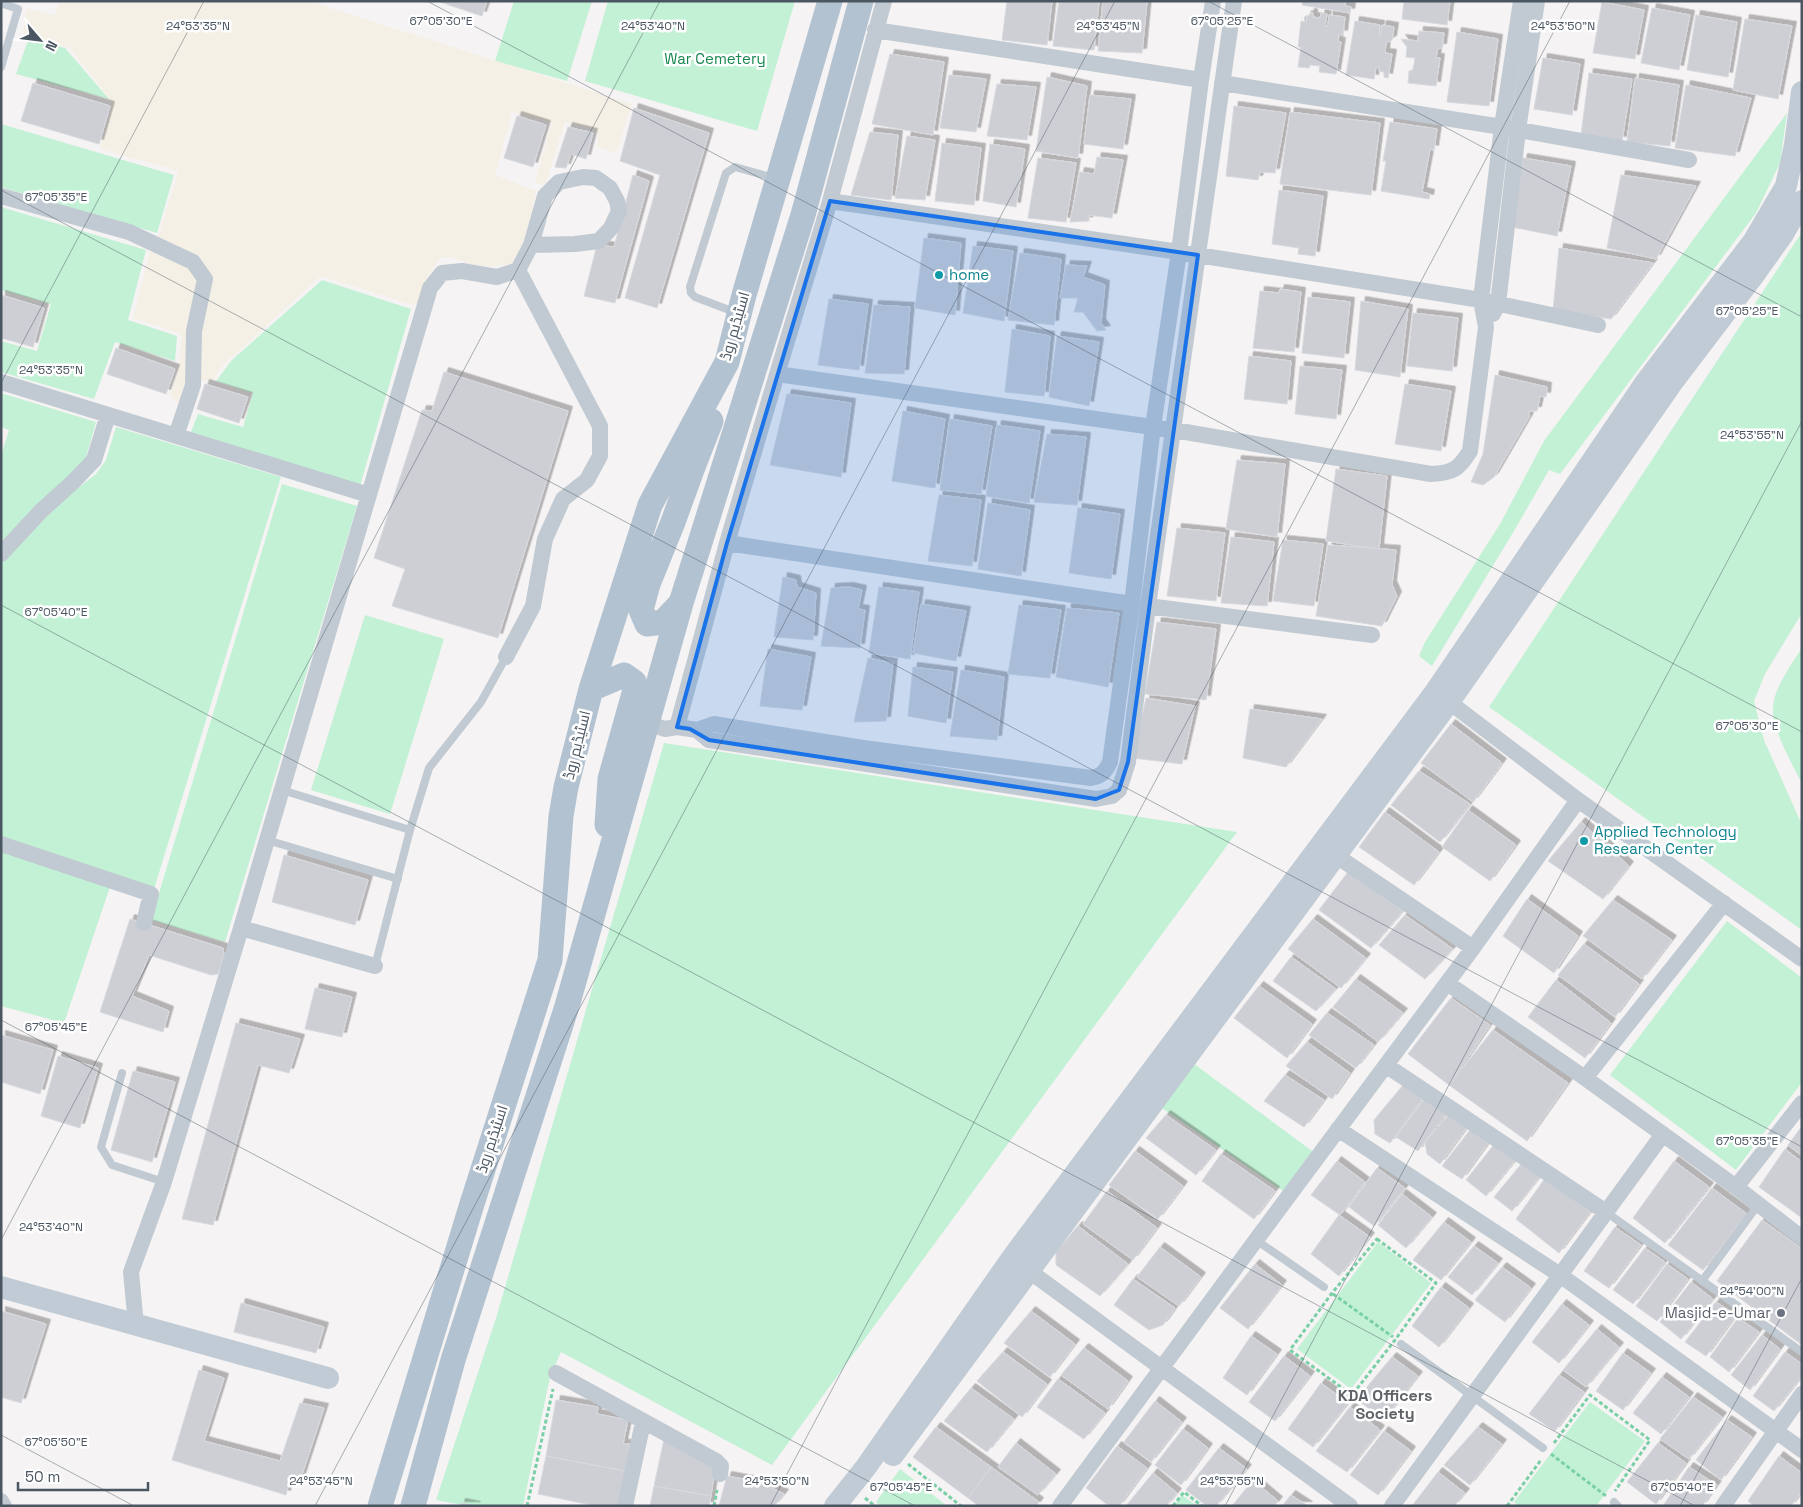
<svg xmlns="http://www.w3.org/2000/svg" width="1803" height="1507" font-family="'Space Grotesk',Cairo,sans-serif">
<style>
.green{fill:#c3f1d5}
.sand{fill:#f5f0e5}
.building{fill:#cdcfd5;stroke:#d7d9de;filter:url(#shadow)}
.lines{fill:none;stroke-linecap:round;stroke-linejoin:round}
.path{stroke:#7ad0a6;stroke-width:3;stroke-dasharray:4 2.5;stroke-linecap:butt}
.lane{stroke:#c1cad2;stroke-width:8}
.street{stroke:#c1cad2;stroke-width:16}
.secondary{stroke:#c1cbd6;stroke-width:22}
.primary{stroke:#b3c2d1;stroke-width:25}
.marked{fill:#1a73e8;fill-opacity:0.2;stroke:#1a73e8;stroke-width:4;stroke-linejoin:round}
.ticks{fill:none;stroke:#4a5661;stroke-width:1;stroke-opacity:0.45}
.culture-dot{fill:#0f9aa8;stroke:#fff;stroke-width:2}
.worship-dot{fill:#6b7280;stroke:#fff;stroke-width:2}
.labels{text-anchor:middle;stroke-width:5;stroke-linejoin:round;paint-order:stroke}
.park-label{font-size:15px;fill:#17864f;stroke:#fff}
.culture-label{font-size:15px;fill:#0d838f;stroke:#fff;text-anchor:start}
.street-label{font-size:15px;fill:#4a5661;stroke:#fff}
.worship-label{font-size:15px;fill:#5b616d;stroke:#fff;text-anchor:end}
.neighbourhood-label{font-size:16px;font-weight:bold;fill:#5f6368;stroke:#fff}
.ticks-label{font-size:12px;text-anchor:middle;fill:#4a5661;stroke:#fff;stroke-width:5;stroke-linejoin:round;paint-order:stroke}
</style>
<defs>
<filter id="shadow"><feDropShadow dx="4.5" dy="-4.5" stdDeviation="0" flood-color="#0004"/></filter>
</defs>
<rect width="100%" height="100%" fill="#f5f3f3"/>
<!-- green -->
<path class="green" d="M514 1H592L567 81 495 61Z
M608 1H795L757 131 585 81Z
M29 38 65 48 109 99 16 74Z
M1787 113 1780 163 1756 213 1560 474 1549 470 1514 531 1432 666 1419 656 1425 642 1500 524 1544 441Z
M1 124 174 175 157 233 1 187Z
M1 207 146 250 128 320 177 336 175 361 115 342 94 399 1 372V341L37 351 51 304 1 290Z
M1802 232V613L1765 674 1754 701 1764 740 1802 825V930L1489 707Z
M322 280 411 309 360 486 191 432 198 414 243 427 253 393 216 381 232 360Z
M1 393 96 422 85 461 1 548V456L9 430 1 427Z
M116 427 281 477 154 889 1 839V562L9 551 73 492 96 474 106 460Z
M282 484 357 506 225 942 151 920Z
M365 615 444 639 390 814 311 790Z
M1802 648V784C1792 763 1772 730 1773 708 1773 690 1792 663 1802 648Z
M664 743 1237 832 772 1465 561 1352 550 1377 523 1506H468L436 1500 496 1318Z
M1 851 110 887 64 1023 1 1006Z
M1727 921 1802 978V1082L1736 1170 1610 1075Z
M1186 1058 1319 1156 1289 1195 1153 1102Z
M1378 1242 1431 1283 1351 1389 1297 1349Z
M1590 1402 1645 1441 1596 1506H1518L1514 1502Z
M900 1469 947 1506H881L876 1502Z
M1182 1495 1197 1506H1174Z"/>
<!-- sand -->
<path class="sand" d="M60 1H308L632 104 616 153 598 147V130L565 122 545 185 535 183 552 122 512 112 495 175 536 191 525 241 511 264C496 267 482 267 467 263 455 259 454 256 440 258L428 276 417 306 321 276 224 364 213 380 201 381 194 408 180 405 170 396 179 366 182 334 133 318 150 252 158 236 179 171 100 149 113 103 70 48 23 33 27 9 55 15Z"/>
<!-- building -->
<path class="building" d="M437 1H487L482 16Z
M1007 1H1052L1047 45 1002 40Z
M1059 1H1099L1094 50 1053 46Z
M1103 1H1147L1142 53 1098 51Z
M1303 1H1345V6L1351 7 1350 13 1302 5Z
M1404 1H1450L1447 25 1402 19Z
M1602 2 1644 10 1635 59 1593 53Z
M1652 8 1690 15 1679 70 1641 63Z
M1310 13H1313V17L1320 18 1321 13 1327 14 1325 26H1328L1329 15 1345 17 1343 35 1339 34 1338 42H1341L1336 74 1319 72 1320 66 1310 65 1309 68 1298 67 1301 47H1298L1301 21 1306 22 1307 15 1309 16Z
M1696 15 1737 22 1728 77 1687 70Z
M1745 19 1792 26 1778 99 1733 90Z
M1355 21 1380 25 1379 35H1381L1382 25 1394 27 1392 40 1386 43 1385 53 1392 54 1388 78 1384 77V72L1379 71V67H1376L1374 79 1346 75Z
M1419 31 1444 33 1442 48H1438L1436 58H1440L1436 86 1408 83 1409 71 1413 70 1415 58 1406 57 1407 47 1401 39 1418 41Z
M1457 32 1498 39 1489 106 1447 102Z
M890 54 944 62 933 135 872 124Z
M1543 58 1580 64 1572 115 1534 109Z
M1589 73 1632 79 1622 141 1581 135Z
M949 75 986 79 976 132 940 128Z
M1047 77 1087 86 1078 158 1036 151Z
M1635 78 1679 85 1670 146 1627 142Z
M33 83 110 106 99 144 21 121Z
M997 84 1036 87 1027 140 987 136Z
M1686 85 1751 98 1735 156 1675 148Z
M1090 95 1131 99 1123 149 1084 144Z
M1234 106 1286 113 1275 173 1260 172 1258 180 1226 176Z
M634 108 709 133 657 308 625 298 660 175 620 161Z
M1290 112 1380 123 1371 195 1280 184Z
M517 116 546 125 533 167 504 158Z
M1390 122 1437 129 1434 150 1430 149 1422 192 1430 194 1429 199 1381 191 1386 161H1383Z
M568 127 593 133 586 159 571 154 566 168 555 167Z
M870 132 898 135 891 200 851 195Z
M907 136 935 140 925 200 895 198Z
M942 143 981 148 974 205 935 201Z
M990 144 1025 149 1016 207 983 201Z
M1097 157 1123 160 1112 218 1089 215V221L1070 222 1080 172 1094 174Z
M1038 158 1076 163 1066 222 1028 218Z
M1523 158 1571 166 1557 236 1512 227Z
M633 175 649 181 615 303 584 296 597 245 614 247Z
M1621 175 1696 186 1656 259 1607 248Z
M1279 190 1323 196 1315 256 1298 254 1299 248 1272 244Z
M924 238 961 243 955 315 915 308Z
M973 246 1013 251 1004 321 963 313Z
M1559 248 1653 263 1611 319 1553 310Z
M1020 253 1061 259 1054 325 1008 320Z
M1066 265 1087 266 1083 277 1105 285 1101 323 1106 330 1097 331 1083 312H1074L1078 298H1060Z
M1280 289 1301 292 1294 352 1253 348 1260 291 1279 293Z
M1 295 44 308 33 347 1 338Z
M1308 297 1350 302 1344 358 1302 353Z
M829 299 868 304 859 370 818 365Z
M1361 301 1408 309 1400 377 1355 370Z
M874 305 910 307 904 374 865 373Z
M1413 313 1458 318 1452 371 1407 366Z
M1012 329 1050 336 1044 396 1005 392Z
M1057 336 1099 342 1089 406 1049 397Z
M116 348 175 369 166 394 107 374Z
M1249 356 1291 361 1287 404 1244 399Z
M1300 366 1342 370 1336 419 1295 414Z
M444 372 568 411 498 638 392 606 405 569 374 558 422 410 432 411Z
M1495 375 1547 387 1546 397 1540 396 1537 411H1529V417L1494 477 1483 485 1471 482 1483 454Z
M205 384 248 397 239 423 197 409Z
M1405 384 1451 391 1441 451 1395 444Z
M787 394 851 403 841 477 770 465Z
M903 411 945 419 935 488 892 481Z
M950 419 992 426 981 494 940 490Z
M997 425 1040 431 1029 503 986 496Z
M1047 434 1086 437 1077 505 1034 502Z
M1237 460 1285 464 1277 537 1226 529Z
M1336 469 1387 476 1379 549 1326 541Z
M939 495 981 500 972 566 928 561Z
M988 503 1030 510 1021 576 978 569Z
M1078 508 1120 514 1111 579 1069 573Z
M1177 528 1225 533 1216 601 1167 596Z
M1231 537 1274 542 1267 606 1221 603Z
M1283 540 1323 544 1314 606 1273 601Z
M1328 545 1396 550 1392 585 1397 596 1382 626 1316 616Z
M783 577 796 580 797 587 816 593 813 640 774 637Z
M849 587 862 590 858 609 865 610 860 648 821 646 831 588Z
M879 587 919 592 910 659 869 653Z
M921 604 966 611 956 661 913 653Z
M1019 605 1061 610 1050 678 1008 674Z
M1067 608 1119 613 1108 687 1056 677Z
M1157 622 1216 629 1206 700 1145 694Z
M768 649 811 657 802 710 760 706Z
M868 658 893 663 886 721 854 722Z
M913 667 953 672 946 723 908 716Z
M961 670 1004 677 997 740 950 736Z
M1146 698 1195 706 1182 764 1133 758Z
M1250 709 1322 719 1286 767 1243 758Z
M1451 724 1502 763 1473 802 1421 763Z
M1419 771 1470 804 1440 842 1391 805Z
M1468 810 1516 845 1490 881 1442 847Z
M1385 812 1439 852 1414 885 1359 847Z
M1581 822 1629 866 1603 899 1548 861Z
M284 855 368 880 355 925 272 902Z
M1348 872 1403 911 1371 948 1319 910Z
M1527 899 1578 936 1554 973 1503 936Z
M1613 900 1672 940 1642 979 1583 936Z
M1405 915 1453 949 1425 979 1379 945Z
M130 919 223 948 224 955 218 974 211 975 149 955 132 996 169 1011 163 1032 100 1012Z
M1313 919 1366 958 1341 988 1288 949Z
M1584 944 1639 984 1615 1017 1558 975Z
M1291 957 1336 989 1316 1011 1273 981Z
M1356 979 1403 1013 1378 1042 1333 1007Z
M1556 980 1611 1023 1585 1058 1528 1017Z
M1259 986 1312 1024 1287 1058 1234 1018Z
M315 988 352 997 342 1037 305 1029Z
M1451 998 1490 1025 1449 1085 1408 1054Z
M1327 1013 1374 1045 1356 1068 1309 1035Z
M236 1023 300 1039 289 1073 258 1065 213 1225 182 1219Z
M1493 1030 1568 1083 1527 1141 1449 1085Z
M1 1035 53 1050 40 1094 1 1082Z
M1307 1042 1350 1073 1332 1099 1286 1066Z
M58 1056 98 1068 80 1128 41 1116Z
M133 1071 175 1082 152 1162 111 1150Z
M1285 1075 1324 1100 1304 1127 1264 1101Z
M1404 1084 1422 1099 1390 1143 1375 1134 1374 1120Z
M1425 1098 1447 1112 1418 1151 1396 1137Z
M1451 1112 1469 1124 1440 1164 1427 1154 1425 1142Z
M1166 1115 1216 1150 1196 1175 1146 1138Z
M1802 1126V1156L1788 1145Z
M1470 1130 1488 1143 1462 1179 1442 1166Z
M1497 1141 1518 1157 1486 1196 1466 1180Z
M1785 1149 1802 1162V1218L1759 1187Z
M1135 1151 1183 1186 1158 1219 1109 1185Z
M1221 1154 1275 1191 1254 1219 1202 1181Z
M1337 1161 1365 1182 1340 1215 1311 1195Z
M1674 1161 1709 1187 1665 1243 1633 1218Z
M1523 1162 1541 1175 1512 1211 1494 1197Z
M1377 1168 1405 1188 1374 1226 1349 1207Z
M1546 1177 1590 1212 1559 1253 1516 1219Z
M1712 1188 1747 1214 1703 1270 1668 1245Z
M1107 1191 1157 1228 1133 1260 1083 1224Z
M1402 1194 1432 1217 1406 1248 1378 1225Z
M1339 1215 1370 1237 1339 1276 1311 1254Z
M1762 1220 1802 1249V1345L1717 1281Z
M1444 1222 1471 1242 1441 1280 1413 1260Z
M1078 1226 1128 1264 1100 1296 1056 1265V1252Z
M1615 1227 1641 1245 1609 1288 1584 1271Z
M1474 1246 1498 1263 1472 1295 1448 1277Z
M1160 1247 1201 1277 1179 1306 1137 1277Z
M1645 1248 1665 1262 1633 1304 1613 1290Z
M1255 1264 1282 1285 1248 1329 1220 1308Z
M1667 1264 1688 1279 1657 1321 1636 1306Z
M1502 1267 1531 1288 1505 1322 1475 1300Z
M1133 1279 1175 1308 1163 1325 1149 1330 1114 1305Z
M1691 1282 1713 1299 1681 1339 1660 1322Z
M1441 1287 1469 1308 1439 1347 1412 1326Z
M1716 1302 1736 1315 1706 1356 1685 1342Z
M241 1303 324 1327 316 1353 234 1332Z
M1562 1304 1589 1325 1559 1363 1532 1342Z
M1 1311 46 1324 21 1403 1 1397Z
M1031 1311 1075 1344 1050 1377 1004 1343Z
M1738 1318 1759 1332 1729 1372 1710 1357Z
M1597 1329 1619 1347 1586 1387 1563 1370Z
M1762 1335 1780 1349 1750 1390 1731 1375Z
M1251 1336 1277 1354 1247 1395 1223 1378Z
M1084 1348 1128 1381 1108 1409 1061 1375Z
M1003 1352 1047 1384 1022 1417 977 1381Z
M1785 1352 1802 1364V1376L1774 1411 1753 1396Z
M1623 1353 1651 1373 1623 1410 1596 1391Z
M1284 1356 1310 1376 1275 1421 1249 1402Z
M1392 1357 1418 1376 1383 1420 1357 1399Z
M199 1370 224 1378 204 1441 280 1461 300 1403 324 1408 300 1481 290 1478 286 1495 172 1460Z
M1559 1375 1584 1392 1555 1431 1529 1414Z
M1662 1377 1689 1397 1661 1434 1633 1413Z
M1058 1379 1105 1413 1084 1439 1037 1407Z
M1321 1383 1348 1403 1313 1447 1288 1429Z
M971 1388 1014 1419 987 1452 944 1421Z
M1693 1397 1722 1417 1689 1459 1660 1439Z
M556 1400 598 1407 597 1414 628 1420 623 1444H630L625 1471 546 1456Z
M1155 1401 1182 1422 1151 1462 1124 1442Z
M1350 1407 1380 1430 1347 1472 1316 1451Z
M1727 1420 1752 1437 1721 1480 1696 1460Z
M936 1427 991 1467 968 1498 913 1457Z
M1478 1427 1502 1444 1470 1485 1444 1465Z
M1183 1429 1208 1448 1181 1485 1155 1465Z
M1384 1431 1411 1451 1378 1495 1350 1475Z
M664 1439 715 1466 711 1496 654 1486Z
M1016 1443 1056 1474 1038 1495 998 1467Z
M1658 1443 1686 1463 1656 1504 1627 1482Z
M1117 1446 1147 1468 1119 1506H1109L1086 1488Z
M1219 1448 1247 1469 1216 1506H1207L1186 1490Z
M546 1456 625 1471 618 1506H596L538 1494Z
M1779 1456 1802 1473V1491L1791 1506H1754L1748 1501Z
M991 1467 1039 1502 1036 1506H979L968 1498Z
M1689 1467 1717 1485 1702 1506H1663Z
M1438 1472 1465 1493 1454 1506H1412Z
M1153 1473 1177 1493 1166 1506H1126Z
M727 1476 759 1482 784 1494 774 1506H719Z
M1253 1480 1278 1501 1274 1506H1232Z
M654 1486 711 1496 709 1506H650Z
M1291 1495 1308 1506H1282Z
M461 1503 476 1506H460Z"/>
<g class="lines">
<!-- path -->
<path class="path" d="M1377 1239 1436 1283 1395 1340 1352 1395 1290 1350 1332 1293Z
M1333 1294 1393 1337
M1554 1443 1590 1395 1650 1440 1615 1491
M1551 1454 1606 1496
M908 1464 961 1506
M865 1498 875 1506
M527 1506 553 1389
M714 1506 717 1490
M1173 1506 1184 1492 1202 1506
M1507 1506 1541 1460"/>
<!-- lane -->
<path class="lane" d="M1 3 18 9 1 67
M737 313 695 297 691 293 690 287 726 173 735 167 774 178
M282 790 410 830
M267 840 398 879
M375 966 410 830 429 768 481 702 506 657
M122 1073 101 1147 112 1165 164 1182
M1606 1212 1802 1352
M1256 1240 1324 1287
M1702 1281 1758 1205
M1401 1344 1543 1448
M1614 1502 1618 1506"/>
<!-- street -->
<path class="street" d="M884 1 830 201 777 374 727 543 677 727 697 730 714 724 863 748 1091 778C1102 776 1105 772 1110 762L1132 604 1153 427 1179 252 1201 80 1213 1
M875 30 1201 80
M1222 83 1502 127 1689 160
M1 196 129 232 193 262 205 279 194 331 193 385 176 436
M830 201 1179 252 1481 300 1598 325
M1493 314 1498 304 1518 130 1537 1
M777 374 1174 430 1431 474C1453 473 1459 469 1470 451L1486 327 1481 300 1502 127 1521 1
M1 382 369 495
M727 543 1132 604
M1 554 41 511 73 482 94 460 108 415
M1148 606 1372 635
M506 657 533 606 545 539 563 499 587 480 600 456V426L518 270
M1440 695 1578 800 1802 959
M647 723 665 729 677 727
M697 730 709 740 1096 799 1112 796 1119 790 1128 762 1148 606 1234 1
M1 844 151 894 144 923
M1335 855 1473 948
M241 928 375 966
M1447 983 1585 1078 1736 1187 1802 1238
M1387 1066 1606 1212
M1585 1078 1724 903
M1338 1129 1560 1275 1802 1450
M1736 1187 1802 1103
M1021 1265 1350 1506
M136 1325 131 1272 164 1182 241 928 430 288 442 273 462 271 497 277 518 270 531 245 575 244 599 241 611 228 619 211 617 201 610 188 596 178 583 177 559 182 545 196 531 245
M556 1373 716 1461 721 1466 720 1474
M1 1501 4 1506
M625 1506 643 1422
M1060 1506 1256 1240 1473 948 1578 800
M1392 1506 1663 1134
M1723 1506 1802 1394"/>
<!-- secondary -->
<path class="secondary" d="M1 1287 328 1378
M893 1455 1449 702 1674 380 1753 276 1783 234 1802 201
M835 1506 866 1467 1012 1258 1436 691 1646 382 1753 242 1786 186 1795 145 1802 92"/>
<!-- primary -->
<path class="primary" d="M681 603 663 622 647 624 641 610 648 584 673 522 693 467 711 421
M591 689 624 675 634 682 635 690 610 779 607 825
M380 1506 471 1207 550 960 561 816 566 787 591 689 650 505 727 362 744 295 830 1
M413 1506 453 1360 567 1006 681 603 803 215 861 1"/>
</g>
<!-- marked area -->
<path class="marked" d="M830 201 1198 255 1128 762 1119 790 1096 799 709 740 690 729 677 727 727 543Z"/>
<!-- ticks -->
<path class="ticks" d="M427 1 1802 732M1208 1 1802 317M1 190 1802 1147M1 383 204 1M1 605 1695 1506M1 1020 915 1506M1 1240 660 1M1 1435 134 1506M315 1506 1115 1M770 1506 1570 1M1225 1506 1802 421M1680 1506 1802 1278"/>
<!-- markers -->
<g class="culture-dot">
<circle cx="939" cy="275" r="5"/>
<circle cx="1584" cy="841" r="5"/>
</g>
<circle class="worship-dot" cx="1781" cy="1313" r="5"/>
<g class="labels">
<!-- park labels -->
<g class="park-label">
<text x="715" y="64">War Cemetery</text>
</g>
<!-- culture labels -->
<g class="culture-label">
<text x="949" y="280">home</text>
<text x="1594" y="837">Applied Technology<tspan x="1594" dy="17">Research Center</tspan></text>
</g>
<!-- street labels -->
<g class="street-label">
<text transform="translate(735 326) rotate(-74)" y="5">اسٹیڈیم روڈ</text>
<text transform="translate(577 745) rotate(-76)" y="5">اسٹیڈیم روڈ</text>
<text transform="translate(492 1139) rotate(-72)" y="5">اسٹیڈیم روڈ</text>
</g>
<!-- worship labels -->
<g class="worship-label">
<text x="1771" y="1318">Masjid-e-Umar</text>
</g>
<!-- neighbourhood labels -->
<g class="neighbourhood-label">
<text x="1385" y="1401">KDA Officers<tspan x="1385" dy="18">Society</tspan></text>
</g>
</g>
<g class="ticks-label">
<text x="441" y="25">67°05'30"E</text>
<text x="1222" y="25">67°05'25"E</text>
<text x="198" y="30">24°53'35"N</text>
<text x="653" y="30">24°53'40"N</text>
<text x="1108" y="30">24°53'45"N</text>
<text x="1563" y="30">24°53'50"N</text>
<text x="56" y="201">67°05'35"E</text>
<text x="1747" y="315">67°05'25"E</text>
<text x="51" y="374">24°53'35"N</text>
<text x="1752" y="439">24°53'55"N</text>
<text x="56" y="616">67°05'40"E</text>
<text x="1747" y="730">67°05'30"E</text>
<text x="56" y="1031">67°05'45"E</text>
<text x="1747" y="1145">67°05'35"E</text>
<text x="51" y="1231">24°53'40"N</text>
<text x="1752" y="1295">24°54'00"N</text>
<text x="56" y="1446">67°05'50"E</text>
<text x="321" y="1485">24°53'45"N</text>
<text x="777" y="1485">24°53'50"N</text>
<text x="1232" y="1485">24°53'55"N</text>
<text x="901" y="1491">67°05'45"E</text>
<text x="1682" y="1491">67°05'40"E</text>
</g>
<!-- border -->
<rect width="1803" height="1507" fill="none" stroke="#4a5661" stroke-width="5"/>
<!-- north arrow -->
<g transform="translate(40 40) rotate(118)" stroke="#ffffff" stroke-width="4" paint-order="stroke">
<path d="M0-4L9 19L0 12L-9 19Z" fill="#4a5661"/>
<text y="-8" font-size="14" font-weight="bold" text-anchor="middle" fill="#4a5661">N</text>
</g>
<!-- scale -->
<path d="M18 1482v8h130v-8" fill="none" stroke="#4a5661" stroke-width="2.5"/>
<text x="25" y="1482" font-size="15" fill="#4a5661" stroke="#ffffff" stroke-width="4" paint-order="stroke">50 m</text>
</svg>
